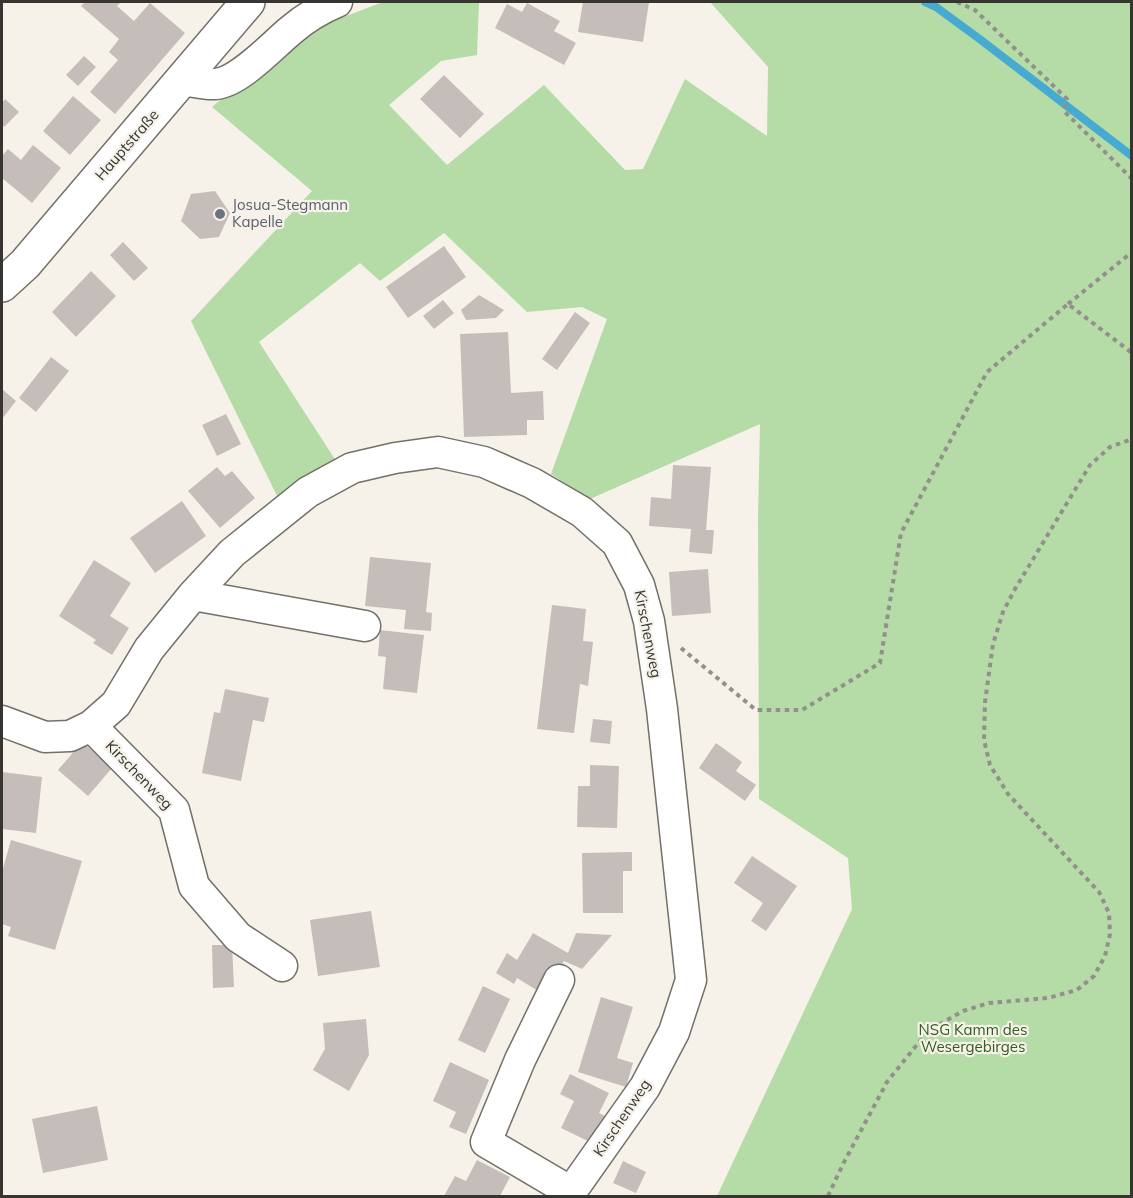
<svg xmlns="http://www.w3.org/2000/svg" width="1133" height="1198" font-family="Mulish,sans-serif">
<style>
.green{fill:#b5dba7}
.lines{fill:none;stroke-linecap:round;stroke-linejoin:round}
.stream{stroke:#47aad0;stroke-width:8}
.building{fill:#c5bdb9}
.minor-casing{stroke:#737069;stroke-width:33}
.major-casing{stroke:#737069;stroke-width:36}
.path{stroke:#92908b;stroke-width:4;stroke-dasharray:4.5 4.5;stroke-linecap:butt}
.minor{stroke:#fff;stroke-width:30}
.major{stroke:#fff;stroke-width:33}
.worship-dot{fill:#6b7280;stroke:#f6f2ea;stroke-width:2}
.labels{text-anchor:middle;stroke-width:4.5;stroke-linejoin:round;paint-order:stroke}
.street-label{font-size:15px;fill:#363532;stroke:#f6f2ea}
.worship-label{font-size:15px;fill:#5b616d;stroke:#f6f2ea;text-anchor:start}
.park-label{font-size:15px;fill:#2f5d1a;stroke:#f6f2ea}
</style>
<rect width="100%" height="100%" fill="#f6f2ea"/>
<!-- green -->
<path class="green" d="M383 2H479L477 55 441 61 389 105 447 165 544 85 625 170 643 169 685 79 767 136 768 67 710 2H1131V1196H717L852 909 848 858 759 799 758 518 760 424 590 499 551 474 607 319 582 307 527 312 444 233 380 281 360 263 259 342 340 467 281 504 191 321 312 191 212 107 299 34Z"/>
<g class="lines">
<!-- stream -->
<path class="stream" d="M925 2 936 7 981 40 1132 156"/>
</g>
<!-- building -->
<path class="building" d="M85 2H121L117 6 134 21 150 3 185 33 115 114 90 92 118 60 109 52 119 39 81 6Z
M583 2H649L643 42 578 32Z
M527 3 560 21 554 31 576 43 564 65 495 28 507 4 522 12Z
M84 56 96 67 78 86 66 75Z
M444 75 484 114 460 138 420 99Z
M73 96 101 120 70 155 43 131Z
M5 99 19 112 4 127 2 124V103Z
M33 145 61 168 32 203 2 178V156L8 149 21 160Z
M215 191 230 213 219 237 200 239 181 221 191 194Z
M123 242 148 268 134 281 110 255Z
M444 246 466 277 408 318 386 287Z
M91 271 116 296 76 337 52 312Z
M479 295 504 310 496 318 466 320 461 310Z
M443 300 454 313 434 329 423 316Z
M575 312 590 323 557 370 542 359Z
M508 332 511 393 543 391 544 420H527V435L464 437 460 334Z
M51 357 69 371 36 412 19 398Z
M2 389 16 401 2 419Z
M226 414 241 444 217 456 202 425Z
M673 465 711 467 706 530H714L712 554 689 552 691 529 649 526 651 497 671 499Z
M217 467 225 476 232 471 255 498 220 528 188 491Z
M182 501 206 536 155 573 130 538Z
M370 557 431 563 426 612 432 613 431 631 404 629 406 610 365 606Z
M94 560 131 583 110 616 129 628 112 655 93 643 96 640 59 616Z
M708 569 711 613 672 616 669 572Z
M552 605 586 609 583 641 593 642 588 686 580 684 574 733 537 729Z
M380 630 424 635 417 693 383 689 386 657 378 656Z
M225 689 269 698 264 722 253 720 241 781 202 773 214 712 220 713Z
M593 719 612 721 610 744 590 742Z
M82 742 112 768 88 796 58 770Z
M716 743 742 762 736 771 756 785 745 801 699 768Z
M590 765 619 766 617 828 577 827 578 786H590Z
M2 772 42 777 36 833 2 829Z
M11 840 82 861 55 950 8 936 11 927 2 924V872Z
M632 852V871H623V913H583L582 853Z
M752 856 797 886 766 931 751 921 763 903 734 883Z
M371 911 380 967 318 976 310 920Z
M533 933 568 953 576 933 612 935 582 969 564 961 554 979 538 991 517 978 514 984 496 973 507 953 517 960Z
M212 945H232L234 987 213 988Z
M483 986 510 999 485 1053 458 1040Z
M601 997 633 1007 617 1058 633 1063 626 1087 578 1072Z
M366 1019 369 1055 349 1091 313 1070 325 1049 323 1023Z
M450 1062 489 1080 466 1134 449 1127 456 1112 433 1101Z
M570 1074 609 1093 599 1113 605 1116 592 1143 561 1128 574 1101 560 1094Z
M97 1106 108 1160 43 1173 32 1119Z
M477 1160 510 1177 500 1196H444L455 1176 466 1181Z
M623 1161 646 1172 636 1193 613 1183Z"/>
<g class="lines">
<defs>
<path id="minor" d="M182 80C193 81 205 85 215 84 238 83 272 46 290 31 304 19 320 9 337 2
M193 595 365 626
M2 721 45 737 70 736 91 726 116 704 149 649 193 595 232 553 308 492 352 468 395 458 438 452 484 462 532 483 582 512 617 543 639 585 649 621 662 709 691 980 674 1032 645 1087 571 1192 565 1196
M91 726 174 810 194 886 238 937 282 966
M559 980 520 1060 486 1142 571 1192"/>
<path id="major" d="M2 285 25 264 248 2"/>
</defs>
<!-- minor casing -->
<use href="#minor" class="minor-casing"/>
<!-- major casing -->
<use href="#major" class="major-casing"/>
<!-- path -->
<path class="path" d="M957 2 975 10 1067 99 1064 111 1132 179
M1068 304 1132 252
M681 648 756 710H802L880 663 901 533 987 372 1068 304 1132 353
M828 1196 843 1164 887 1082 928 1031 963 1011 989 1003 1048 998 1077 990 1094 976 1105 956 1110 934 1109 913 1099 892 1008 794 990 765 984 740 985 702 993 644 1003 612 1015 589 1090 465 1110 447 1132 439"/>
<!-- minor -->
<use href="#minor" class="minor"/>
<!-- major -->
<use href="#major" class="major"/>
</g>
<!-- markers -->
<circle class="worship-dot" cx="220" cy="214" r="6"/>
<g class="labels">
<!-- street labels -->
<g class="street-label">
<text transform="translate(127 145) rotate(-49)" y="5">Hauptstraße</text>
<text transform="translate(648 634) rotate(79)" y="5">Kirschenweg</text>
<text transform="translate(139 775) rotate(46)" y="5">Kirschenweg</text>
<text transform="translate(622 1118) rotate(-56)" y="5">Kirschenweg</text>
</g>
<!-- worship labels -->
<g class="worship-label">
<text x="232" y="210">Josua-Stegmann<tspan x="232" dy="17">Kapelle</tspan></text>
</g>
<!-- park labels -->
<g class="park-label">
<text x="973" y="1035">NSG Kamm des<tspan x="973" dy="17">Wesergebirges</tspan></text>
</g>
</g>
<!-- border -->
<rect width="1133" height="1198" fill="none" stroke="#363532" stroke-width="6"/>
</svg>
